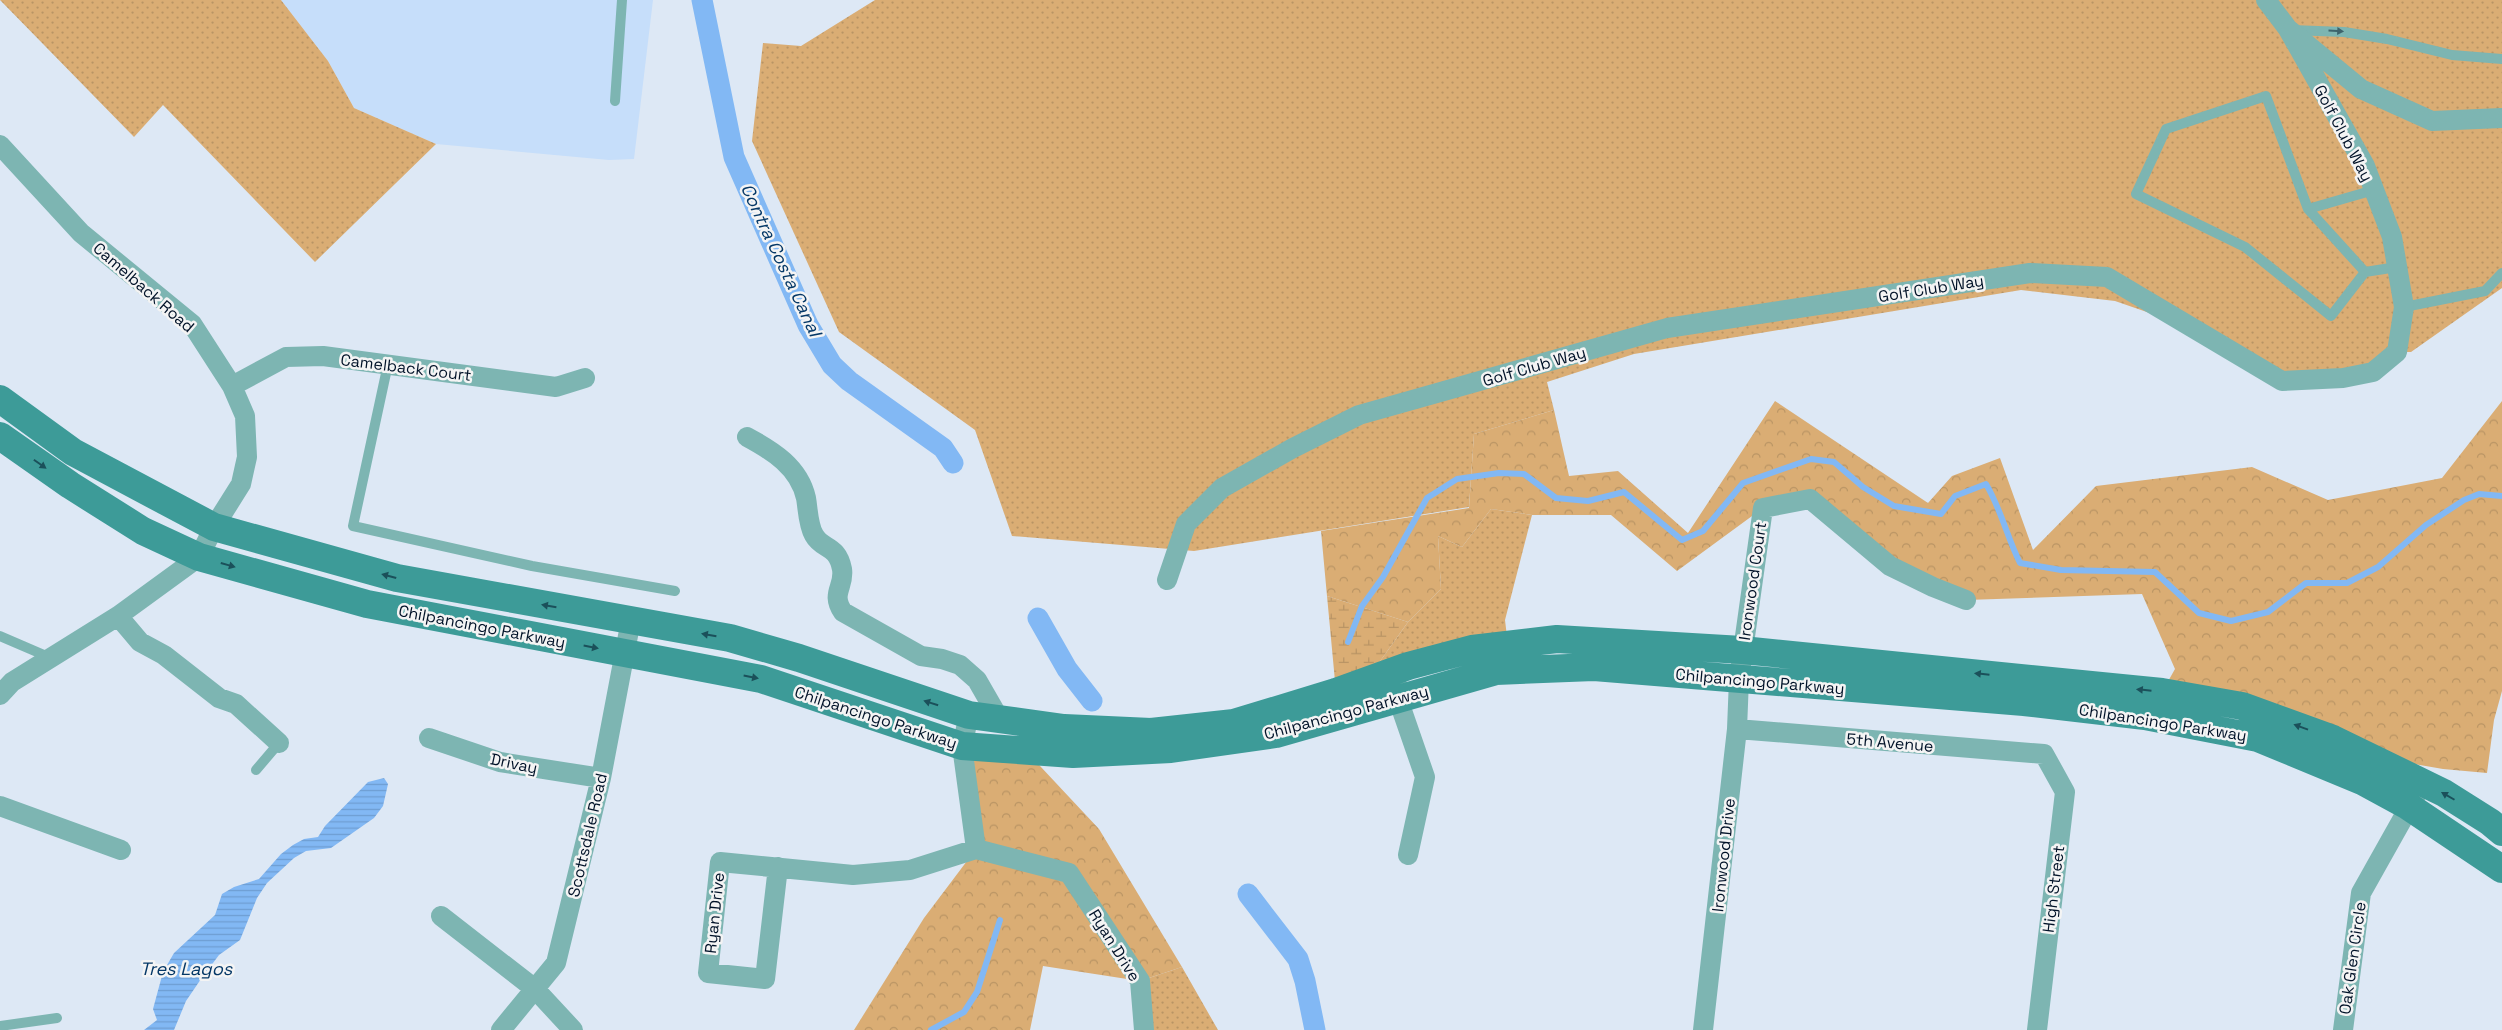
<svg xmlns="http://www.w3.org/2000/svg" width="2502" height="1030" font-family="'Space Grotesk',sans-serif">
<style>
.built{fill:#c6defa}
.grass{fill:url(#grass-dots)}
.forest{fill:url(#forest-crowns)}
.wetland{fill:url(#wetland-marsh)}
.water{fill:url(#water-rules)}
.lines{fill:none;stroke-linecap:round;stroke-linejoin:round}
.stream{stroke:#82b8f4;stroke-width:6}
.canal{stroke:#82b8f4;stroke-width:21}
.lane{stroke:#7db5b2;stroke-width:10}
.street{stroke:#7db5b2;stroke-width:20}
.secondary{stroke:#3d9b98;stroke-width:28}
.oneway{fill:#3e646d}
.oneway2{fill:#1b505a}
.labels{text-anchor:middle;stroke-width:5;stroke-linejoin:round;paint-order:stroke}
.street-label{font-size:16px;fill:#001228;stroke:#f4f4f4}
.water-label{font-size:18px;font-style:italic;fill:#053867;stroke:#f4f4f4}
</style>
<defs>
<pattern id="grass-dots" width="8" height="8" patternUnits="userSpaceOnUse" patternTransform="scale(1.25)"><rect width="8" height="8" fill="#daad74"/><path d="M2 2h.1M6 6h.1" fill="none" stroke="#b99464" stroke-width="1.8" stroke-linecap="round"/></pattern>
<pattern id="forest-crowns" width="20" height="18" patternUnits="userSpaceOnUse" patternTransform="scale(1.25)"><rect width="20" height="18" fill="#daad74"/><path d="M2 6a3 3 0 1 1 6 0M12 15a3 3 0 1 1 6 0" fill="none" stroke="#b99464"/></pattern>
<pattern id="wetland-marsh" width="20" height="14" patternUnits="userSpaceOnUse" patternTransform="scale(1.25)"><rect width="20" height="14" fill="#daad74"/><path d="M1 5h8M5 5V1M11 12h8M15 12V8" fill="none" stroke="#b99464"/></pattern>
<pattern id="water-rules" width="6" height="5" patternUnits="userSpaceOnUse" patternTransform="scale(1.25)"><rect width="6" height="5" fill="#82b8f4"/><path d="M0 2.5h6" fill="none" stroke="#6e9dd1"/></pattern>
</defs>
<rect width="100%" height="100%" fill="#dde8f5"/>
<!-- built -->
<path class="built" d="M281 0H653L634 159 609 160 436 144 354 108 328 61Z"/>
<!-- grass -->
<path class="grass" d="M0 0H281L328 61 354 108 436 144 315 262 163 105 134 137Z
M875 0H2502V288L2411 352H2397L2373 372 2282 381 2190 327 2115 301 2021 290 1634 354 1547 382 1554 410 1474 434 1469 507 1194 551 1012 536 975 430 839 332 752 141 763 43 801 46Z
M1491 509 1532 515 1505 620 1508 645 1366 681 1408 622 1441 589 1438 536 1462 547Z
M1182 967 1218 1030H1144L1140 981Z"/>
<!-- forest -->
<path class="forest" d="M1775 401 1928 503 1952 476 2000 458 2033 550 2096 486 2252 467 2328 500 2442 478 2502 401V691L2494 720 2487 773 2443 769 2368 756 2162 692 2175 669 2142 594 1966 600 1933 587 1810 499 1763 508 1677 571 1611 515H1532L1491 509 1462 547 1438 536 1441 589 1408 622 1327 596 1321 531 1469 508 1474 434 1554 410 1569 476 1618 471 1688 533Z
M962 746 1026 751 1099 829 1182 967 1140 981 1043 966 1030 1030H854L924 918 976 849Z"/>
<!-- wetland -->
<path class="wetland" d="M1327 596 1408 622 1366 681 1336 692Z"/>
<!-- water -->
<path class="water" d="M384 778 388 784 383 806 374 818 331 848 306 851 294 858 267 883 257 898 240 940 219 955 201 979 186 1001 174 1030H144L157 1020 153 1009 163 972 174 953 215 915 222 894 234 887 259 879 281 854 293 845 304 839 318 837 325 826 368 782Z"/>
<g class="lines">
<!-- stream -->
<path class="stream" d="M1348 642 1362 606 1383 577 1427 498 1457 479 1499 473 1524 474 1556 498 1588 501 1624 492 1682 540 1703 531 1743 483 1811 459 1834 462 1863 487 1894 506 1941 514 1955 496 1986 484C2001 509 2007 537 2020 563L2061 570 2155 572 2199 613 2231 621 2268 612 2306 583H2347L2378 567 2426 525 2464 500 2479 494 2502 496
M931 1030 964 1012 977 992 1000 920"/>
<!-- canal -->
<path class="canal" d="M702 0 734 157 808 325 832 365 849 381 943 448 953 463
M1038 618 1067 669 1092 701
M1248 894 1298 959 1305 981 1315 1030"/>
<!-- lane -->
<path class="lane" d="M2291 30 2344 32 2387 39 2452 55 2502 59
M2266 96 2308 209 2365 272 2331 316 2245 247 2136 194 2166 129Z
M615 101 622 0
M2308 209 2374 190
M2365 272 2397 267
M2404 307 2485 291 2502 273
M388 364 353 526 532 566 675 591
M0 636 51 658
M256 770 279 743
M0 1026 57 1018"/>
<!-- street -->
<path class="street" d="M2266 0 2288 29 2361 89 2432 121 2502 118
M0 145 81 233 192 324 232 386 245 416 247 457 241 484 214 527 199 557 118 616 12 682 0 695
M232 386 286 357 323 356 556 387 585 378
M747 437C773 451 799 467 806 498 808 509 808 525 814 535 822 550 837 544 842 569 845 587 830 593 843 612L921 656 942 659 960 665 977 680 1000 720
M1167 580 1186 524 1222 488 1293 448 1359 415 1667 328 2030 273 2107 277 2282 381 2343 378 2373 372 2397 352 2404 307 2392 237 2365 166 2288 29
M118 616 140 642 164 655 219 698 236 704 279 743
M1397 685 1398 699 1425 777 1408 855
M969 715 962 746 976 849
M1737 729 2044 754 2065 792 2037 1030
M429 738 500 762 601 778
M0 806 121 850
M778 867 765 979 708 973 720 862 853 875 910 870 976 849 1069 873 1140 981 1144 1030
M441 916 535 989 573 1030
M501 1030 556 963 601 778 631 620
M1703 1030 1737 729 1739 679 1763 508 1810 499 1890 566 1933 587 1966 600
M2343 1030 2361 893 2416 795"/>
<!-- secondary -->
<path class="secondary" d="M0 399 73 452 214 527 397 578 730 638 799 658 969 715 1064 728 1151 732 1234 723 1336 692 1408 666 1472 649 1557 639 1742 650 2162 692 2242 706 2333 739 2444 793 2490 822 2502 832
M0 436 70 485 143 531 199 557 367 604 761 679 962 746 1073 754 1171 749 1276 734 1496 671 1594 667 2024 702 2145 716 2258 738 2362 781 2408 806 2502 869"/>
</g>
<!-- one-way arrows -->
<defs><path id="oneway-solid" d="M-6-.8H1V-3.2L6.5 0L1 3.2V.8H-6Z" transform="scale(1.25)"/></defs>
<use class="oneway" href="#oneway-solid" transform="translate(2336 31) rotate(3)"/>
<g class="oneway2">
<use href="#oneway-solid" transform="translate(40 464) rotate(35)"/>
<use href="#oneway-solid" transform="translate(228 565) rotate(16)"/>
<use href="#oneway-solid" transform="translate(389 576) rotate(-165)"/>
<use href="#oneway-solid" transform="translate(549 606) rotate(-170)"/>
<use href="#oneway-solid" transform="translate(709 635) rotate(-170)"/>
<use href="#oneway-solid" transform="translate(591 647) rotate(11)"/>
<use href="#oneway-solid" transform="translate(1982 674) rotate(-174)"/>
<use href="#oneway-solid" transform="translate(751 677) rotate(11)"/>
<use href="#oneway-solid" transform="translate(2144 690) rotate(-174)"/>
<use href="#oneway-solid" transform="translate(931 703) rotate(-162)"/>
<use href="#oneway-solid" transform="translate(2301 727) rotate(-160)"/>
<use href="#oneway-solid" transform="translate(2448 796) rotate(-150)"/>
</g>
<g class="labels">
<!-- street labels -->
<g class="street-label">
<text transform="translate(2344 133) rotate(62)" y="6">Golf Club Way</text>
<text transform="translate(144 287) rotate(41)" y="6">Camelback Road</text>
<text transform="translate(1931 288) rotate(-9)" y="6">Golf Club Way</text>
<text transform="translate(1534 366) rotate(-16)" y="6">Golf Club Way</text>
<text transform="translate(406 367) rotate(7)" y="6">Camelback Court</text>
<text transform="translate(1752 581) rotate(-82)" y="6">Ironwood Court</text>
<text transform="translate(482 626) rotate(11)" y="6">Chilpancingo Parkway</text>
<text transform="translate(1760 681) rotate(5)" y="6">Chilpancingo Parkway</text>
<text transform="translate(1346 712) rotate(-15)" y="6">Chilpancingo Parkway</text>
<text transform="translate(876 717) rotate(18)" y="6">Chilpancingo Parkway</text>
<text transform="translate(2163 722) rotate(9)" y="6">Chilpancingo Parkway</text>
<text transform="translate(1890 742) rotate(5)" y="6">5th Avenue</text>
<text transform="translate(514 763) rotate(12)" y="6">Drivay</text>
<text transform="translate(587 835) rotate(-77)" y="6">Scottsdale Road</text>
<text transform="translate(1723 855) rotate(-84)" y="6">Ironwood Drive</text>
<text transform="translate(2053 889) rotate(-83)" y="6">High Street</text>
<text transform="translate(714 913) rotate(-84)" y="6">Ryan Drive</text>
<text transform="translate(1115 945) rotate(58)" y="6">Ryan Drive</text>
<text transform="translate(2352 958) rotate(-82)" y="6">Oak Glen Circle</text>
</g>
<!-- water labels -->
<g class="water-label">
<text transform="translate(781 260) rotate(65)" y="6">Contra Costa Canal</text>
<text x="186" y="975">Tres Lagos</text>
</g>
</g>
</svg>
